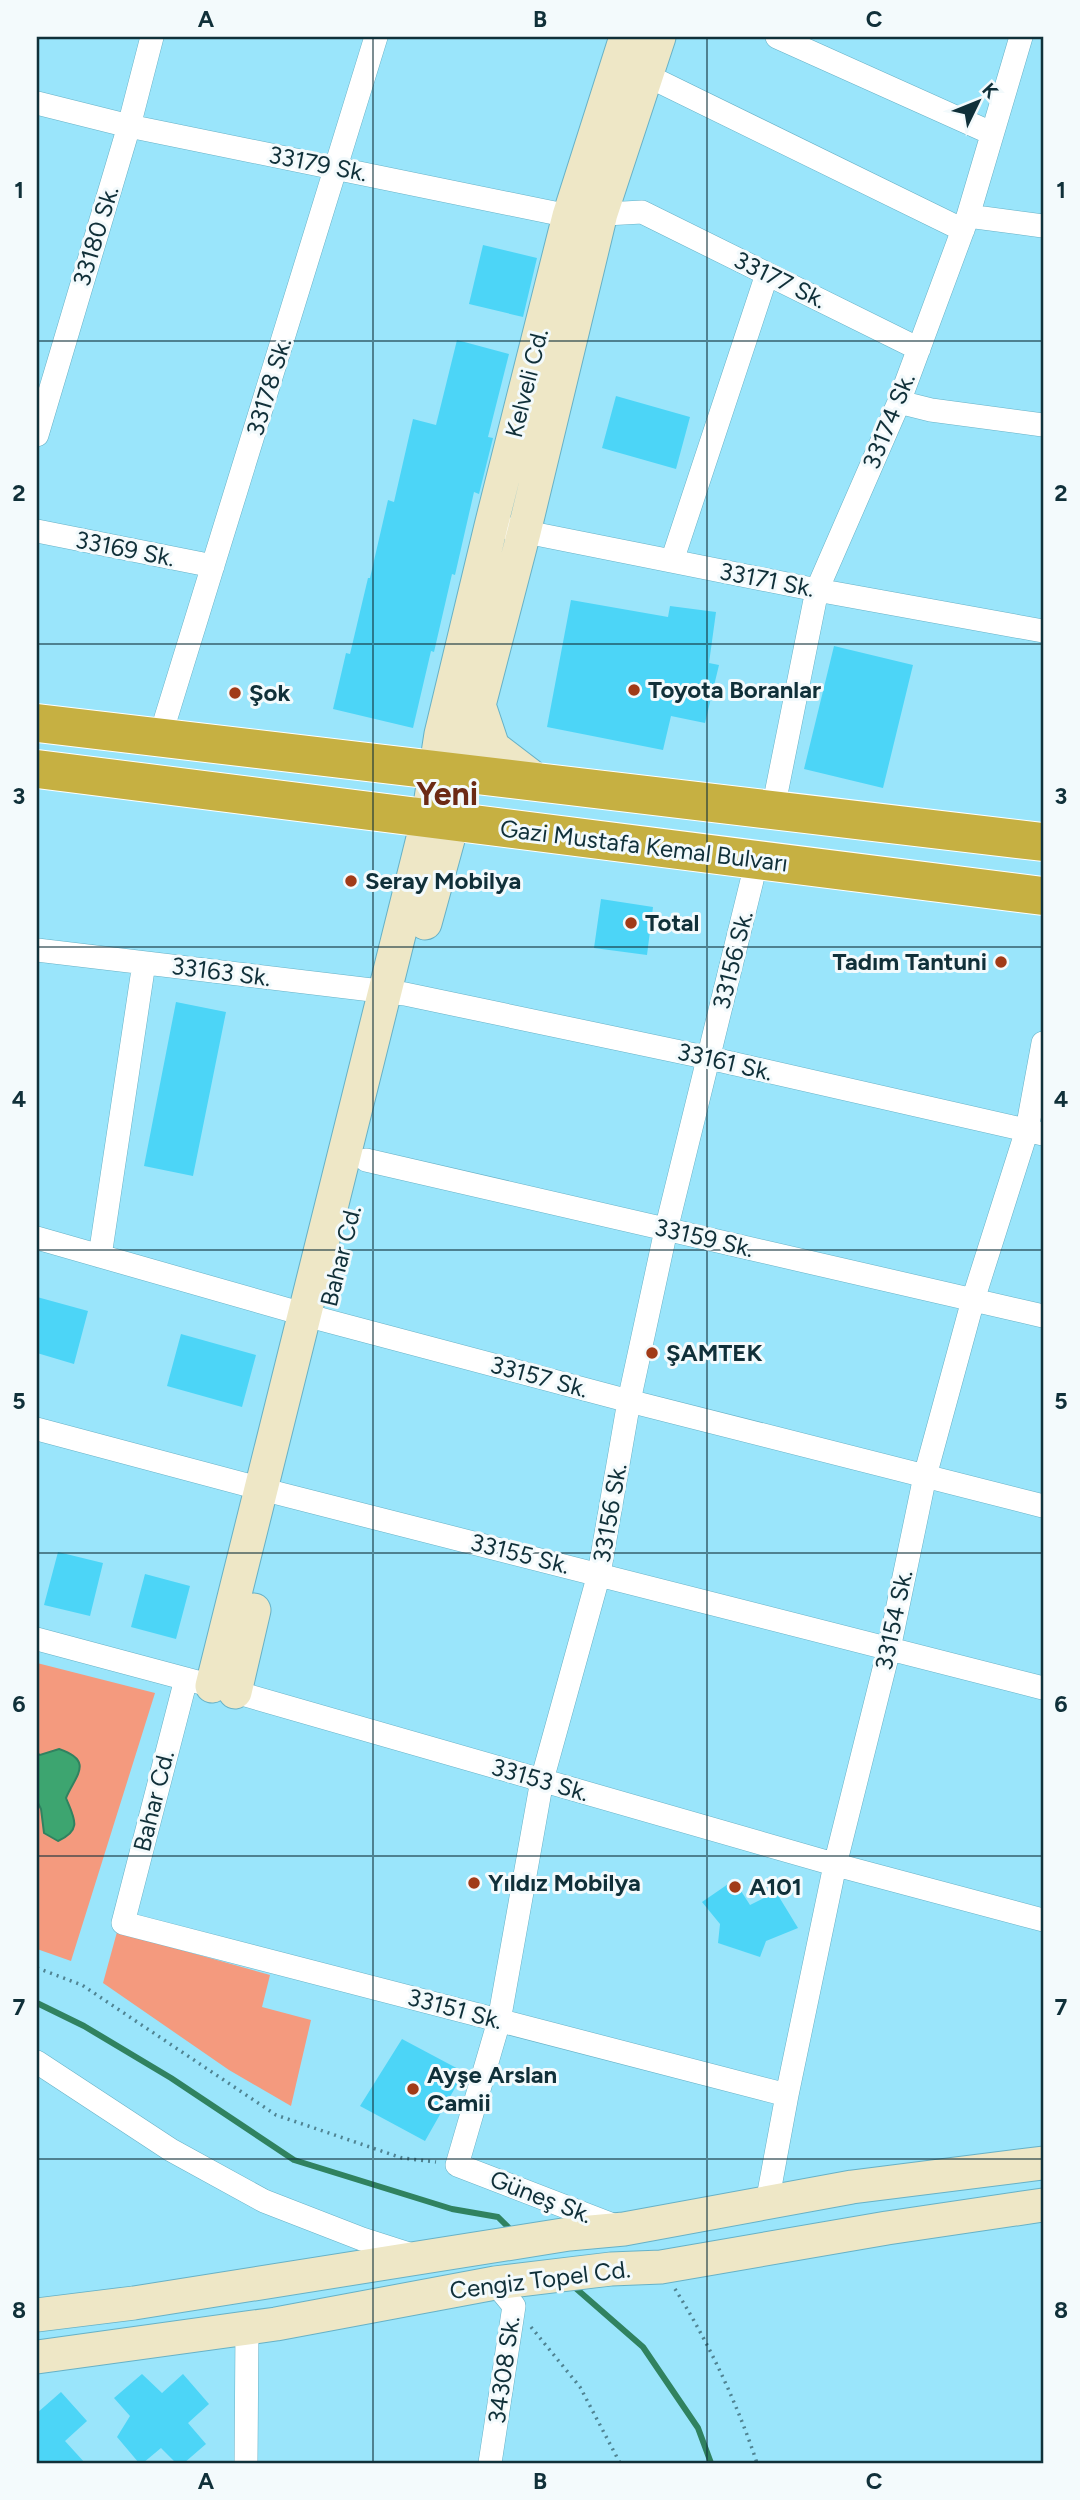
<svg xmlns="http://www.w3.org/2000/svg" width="1080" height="2500" font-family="Figtree,sans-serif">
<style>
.green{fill:#f49a7e}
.water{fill:#3da570;stroke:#308260;stroke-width:2}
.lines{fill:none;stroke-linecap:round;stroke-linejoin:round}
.stream{stroke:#308260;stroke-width:6}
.building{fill:#4cd5f7}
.street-casing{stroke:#67b1c6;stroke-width:24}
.secondary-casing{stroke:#67b1c6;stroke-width:35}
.highway-casing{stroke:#fff;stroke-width:40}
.path{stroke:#4f8392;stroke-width:3.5;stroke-dasharray:2 5;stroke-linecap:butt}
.street{stroke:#fff;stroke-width:23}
.secondary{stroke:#eee7c6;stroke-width:33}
.highway{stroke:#c6b042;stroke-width:38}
.grid{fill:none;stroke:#103039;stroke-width:2;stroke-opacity:0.55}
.poi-dot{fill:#a13b18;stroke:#f3fafc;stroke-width:2.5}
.labels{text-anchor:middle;stroke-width:6;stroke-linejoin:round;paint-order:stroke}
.street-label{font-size:24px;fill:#103039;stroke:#f3fafc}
.poi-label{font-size:24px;font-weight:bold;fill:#103039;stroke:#f3fafc;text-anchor:start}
.district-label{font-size:32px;font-weight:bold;fill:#6c2a15;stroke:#f3fafc}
.neatline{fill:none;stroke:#103039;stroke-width:2.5}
.grid-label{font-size:23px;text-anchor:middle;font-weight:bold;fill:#103039}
</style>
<rect width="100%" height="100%" fill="#9ae5fb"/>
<!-- green -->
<path class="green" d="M37 1663 155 1693 71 1961 37 1949Z
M117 1932 270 1975 262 2007 311 2020 291 2106 229 2070 103 1983Z"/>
<!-- water -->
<path class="water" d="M59 1749C95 1761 75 1776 66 1798 74 1818 83 1830 58 1841L44 1833 41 1809 37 1801V1753L40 1755Z"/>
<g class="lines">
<!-- stream -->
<path class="stream" d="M37 2003 84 2026 171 2078 294 2160 452 2209 498 2217 512 2231
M572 2285 643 2347 698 2428 711 2463"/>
</g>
<!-- building -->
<path class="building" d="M483 245 537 258 523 317 469 304Z
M457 340 509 354 488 437 493 438 479 494 474 492 455 575 452 574 434 652 431 651 413 728 333 709 346 653 350 654 368 578H370L388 500 394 502 413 419 436 425Z
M616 396 690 417 676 469 602 448Z
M571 600 668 617 670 606 716 612 709 663 719 665 705 723 671 716 663 750 547 727Z
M834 646 913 665 883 788 804 769Z
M601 899 653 907 647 955 594 948Z
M176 1002 226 1012 193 1176 144 1166Z
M37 1297 88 1311 74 1364 37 1353Z
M181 1334 256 1355 242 1407 167 1386Z
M58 1552 103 1563 90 1616 44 1605Z
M145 1574 190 1586 176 1639 131 1627Z
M734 1880 750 1905 776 1892 798 1928 766 1941 760 1957 718 1943 720 1924 702 1902Z
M402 2039 464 2072 425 2141 360 2106Z
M142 2374 162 2393 183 2374 209 2404 188 2423 206 2444 184 2463H176L161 2448 143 2463H139L117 2437 130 2416 114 2398Z
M61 2392 87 2421 65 2441 85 2463H37V2413Z"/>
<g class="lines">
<defs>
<path id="street" d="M777 37 991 133
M646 75 963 230
M37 103 129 126 569 216 642 212 919 349
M968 216 1043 226
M899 402 931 410 1043 425
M37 435 129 126 152 37
M511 529 817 590 1043 631
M37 531 213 566
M672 561 767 274
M160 737 376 37
M773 809 817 590 899 402 968 216 1021 37
M37 950 405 994 709 1058 1043 1134
M366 1160 1043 1316
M37 1238 324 1320 629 1401 1043 1506
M100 1256 144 963
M37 1429 281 1494 1043 1688
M37 1639 235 1692 844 1867 1043 1920
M186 1679 123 1923 787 2095
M37 2062 171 2150 264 2201 362 2239 415 2256
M767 2203 787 2095 835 1865 889 1649 925 1476 973 1300 1027 1130 1043 1043
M618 2227 457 2165 499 2021 542 1780 599 1574 629 1401 666 1230 757 860
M246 2463 247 2328
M490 2463 514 2306 495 2283"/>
<path id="secondary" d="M540 783 493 747 479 705 524 532 601 213 659 37
M425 923 466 774 479 705
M212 1686 428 818 441 734 491 526 569 216 626 37
M235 1692 254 1610
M37 2315 134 2303 569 2234 624 2229 852 2187 1043 2163
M37 2357 276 2324 495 2283 611 2269 661 2267 887 2228 1043 2205"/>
<path id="highway" d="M37 723 1043 842
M37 769 1043 896"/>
</defs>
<!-- street casing -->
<use href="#street" class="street-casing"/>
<!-- secondary casing -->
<use href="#secondary" class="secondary-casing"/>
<!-- highway casing -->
<use href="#highway" class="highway-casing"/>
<!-- path -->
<path class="path" d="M37 1968 82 1985 276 2115 402 2158 436 2162
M675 2289C709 2343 737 2403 757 2463
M531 2327 580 2387 620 2463"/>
<!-- street -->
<use href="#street" class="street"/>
<!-- secondary -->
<use href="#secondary" class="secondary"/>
<!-- highway -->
<use href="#highway" class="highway"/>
</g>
<!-- grid -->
<path class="grid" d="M373 37V2463M707 37V2463M37 341H1043M37 644H1043M37 947H1043M37 1250H1043M37 1553H1043M37 1856H1043M37 2159H1043"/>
<!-- markers -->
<g class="poi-dot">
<circle cx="634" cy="690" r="7"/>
<circle cx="235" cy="693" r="7"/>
<circle cx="351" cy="881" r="7"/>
<circle cx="631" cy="923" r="7"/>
<circle cx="1001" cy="962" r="7"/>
<circle cx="652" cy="1353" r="7"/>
<circle cx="474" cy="1883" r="7"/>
<circle cx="735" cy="1887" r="7"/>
<circle cx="413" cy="2089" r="7"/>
</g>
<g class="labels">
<!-- street labels -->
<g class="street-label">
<text transform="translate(318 164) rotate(11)" y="8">33179 Sk.</text>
<text transform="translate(96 236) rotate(-73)" y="8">33180 Sk.</text>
<text transform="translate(780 280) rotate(26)" y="8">33177 Sk.</text>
<text transform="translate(527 383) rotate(-76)" y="8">Kelveli Cd.</text>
<text transform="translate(269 387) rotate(-73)" y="8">33178 Sk.</text>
<text transform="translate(889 421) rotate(-68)" y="8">33174 Sk.</text>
<text transform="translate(125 549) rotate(11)" y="8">33169 Sk.</text>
<text transform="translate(767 580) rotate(11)" y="8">33171 Sk.</text>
<text transform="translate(644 846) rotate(7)" y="8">Gazi Mustafa Kemal Bulvarı</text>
<text transform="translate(733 960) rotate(-76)" y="8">33156 Sk.</text>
<text transform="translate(221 972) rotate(7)" y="8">33163 Sk.</text>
<text transform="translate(725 1062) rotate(13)" y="8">33161 Sk.</text>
<text transform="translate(704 1238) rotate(13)" y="8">33159 Sk.</text>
<text transform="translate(341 1256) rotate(-76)" y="8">Bahar Cd.</text>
<text transform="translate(539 1377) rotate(15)" y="8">33157 Sk.</text>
<text transform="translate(610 1513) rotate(-80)" y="8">33156 Sk.</text>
<text transform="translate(520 1554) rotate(14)" y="8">33155 Sk.</text>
<text transform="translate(894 1620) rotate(-78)" y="8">33154 Sk.</text>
<text transform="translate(540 1780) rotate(16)" y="8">33153 Sk.</text>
<text transform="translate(154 1801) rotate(-76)" y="8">Bahar Cd.</text>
<text transform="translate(455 2009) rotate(15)" y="8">33151 Sk.</text>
<text transform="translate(541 2197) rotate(21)" y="8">Güneş Sk.</text>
<text transform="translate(540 2280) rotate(-7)" y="8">Cengiz Topel Cd.</text>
<text transform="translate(504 2370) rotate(-82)" y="8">34308 Sk.</text>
</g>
<!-- poi labels -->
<g class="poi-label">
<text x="648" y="698">Toyota Boranlar</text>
<text x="249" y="701">Şok</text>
<text x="365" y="889">Seray Mobilya</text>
<text x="645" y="931">Total</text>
<text x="987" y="970" text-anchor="end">Tadım Tantuni</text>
<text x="666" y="1361">ŞAMTEK</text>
<text x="488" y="1891">Yıldız Mobilya</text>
<text x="749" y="1895">A101</text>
<text x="427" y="2083">Ayşe Arslan<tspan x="427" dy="28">Camii</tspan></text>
</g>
<!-- district labels -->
<g class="district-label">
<text x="447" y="805">Yeni</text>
</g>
</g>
<!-- border -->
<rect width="1080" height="2500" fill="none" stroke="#f3fafc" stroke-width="77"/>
<!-- north arrow -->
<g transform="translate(978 102) rotate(47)" stroke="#f3fafc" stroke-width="5" paint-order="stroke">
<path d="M0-5L12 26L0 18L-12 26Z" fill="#103039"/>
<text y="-10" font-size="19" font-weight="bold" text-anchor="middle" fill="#103039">K</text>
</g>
<rect x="38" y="38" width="1004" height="2424" class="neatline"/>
<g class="grid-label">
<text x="206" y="27">A</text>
<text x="540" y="27">B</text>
<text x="874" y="27">C</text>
<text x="19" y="198">1</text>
<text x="1061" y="198">1</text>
<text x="19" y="501">2</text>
<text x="1061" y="501">2</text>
<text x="19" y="804">3</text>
<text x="1061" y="804">3</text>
<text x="19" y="1107">4</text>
<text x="1061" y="1107">4</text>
<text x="19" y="1409">5</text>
<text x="1061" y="1409">5</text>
<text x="19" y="1712">6</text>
<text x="1061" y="1712">6</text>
<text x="19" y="2015">7</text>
<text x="1061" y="2015">7</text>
<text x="19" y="2318">8</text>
<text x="1061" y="2318">8</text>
<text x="206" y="2489">A</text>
<text x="540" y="2489">B</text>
<text x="874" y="2489">C</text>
</g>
</svg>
